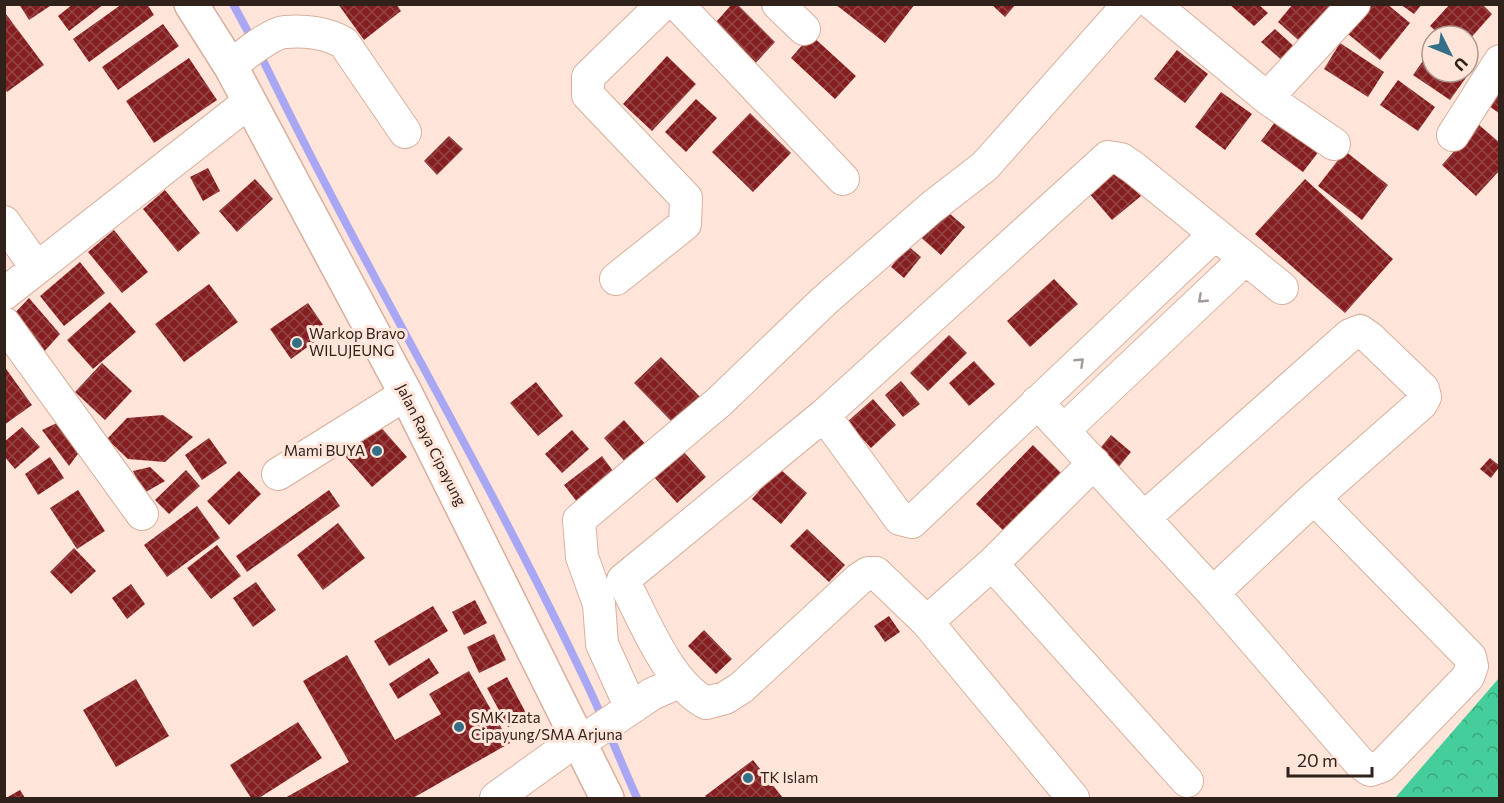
<svg xmlns="http://www.w3.org/2000/svg" width="1504" height="803" font-family="Commissioner,sans-serif">
<style>
.forest{fill:url(#forest-crowns)}
.lines{fill:none;stroke-linecap:round;stroke-linejoin:round}
.stream{stroke:#a9a6f4;stroke-width:8}
.building{fill:url(#building-cross-hatch)}
.minor-casing{stroke:#d7af9d;stroke-width:34}
.secondary-casing{stroke:#d7af9d;stroke-width:36}
.minor{stroke:#fff;stroke-width:32}
.secondary{stroke:#fff;stroke-width:33}
.oneway{stroke:#a29b98}
.poi-dot{fill:#337087;stroke:#ffe5d9;stroke-width:2}
.labels{text-anchor:middle;stroke-width:6;stroke-linejoin:round;paint-order:stroke}
.poi-label{font-size:15px;fill:#30211a;stroke:#ffe5d9;text-anchor:start}
.street-label{font-size:15px;fill:#30211a;stroke:#ffe5d9}
</style>
<defs>
<pattern id="forest-crowns" width="20" height="18" patternUnits="userSpaceOnUse" patternTransform="scale(1.5)"><rect width="20" height="18" fill="#45cd9c"/><path d="M2 6a3 3 0 1 1 6 0M12 15a3 3 0 1 1 6 0" fill="none" stroke="#3aa67e"/></pattern>
<pattern id="building-cross-hatch" width="8" height="8" patternUnits="userSpaceOnUse" patternTransform="scale(1.5)"><rect width="8" height="8" fill="#851e20"/><path d="M0 0l8 8M0 8l8-8" fill="none" stroke="#944646"/></pattern>
</defs>
<rect width="100%" height="100%" fill="#ffe5d9"/>
<!-- forest -->
<path class="forest" d="M1499 678V798H1395Z"/>
<g class="lines">
<!-- stream -->
<path class="stream" d="M233 4 253 41
M259 52C361 264 483 465 584 678 603 717 619 758 637 798"/>
</g>
<!-- building -->
<path class="building" d="M19 4H53L29 20Z
M73 4H104L69 31 58 16Z
M122 4H147L154 15 89 62 73 39Z
M338 4H396L401 11 364 40Z
M732 4H737L775 42 750 69 709 30Z
M835 4H915L885 43Z
M991 4H1016L1005 17Z
M1229 4H1258L1268 13 1254 26Z
M1293 4H1331L1336 9 1304 45 1278 22Z
M1372 4H1387L1410 23 1380 60 1348 34Z
M1400 4H1422L1414 14Z
M1450 4H1482L1492 14 1468 41V36H1441L1430 26Z
M6 14 44 65 7 92 5 89Z
M163 24 179 46 118 90 102 67Z
M1275 29 1297 49 1284 62 1261 42Z
M811 35 856 76 835 99 791 58Z
M1340 43 1384 72 1368 97 1324 69Z
M1432 48V72H1470L1450 100 1413 75Z
M1177 50 1208 74 1185 103 1154 79Z
M667 56 696 84 652 131 623 104Z
M189 58 217 100 154 143 126 101Z
M1398 80 1435 107 1418 131 1380 105Z
M1500 81V114L1485 103Z
M1221 92 1252 114 1225 150 1195 127Z
M696 99 717 118 686 152 665 132Z
M750 113 791 153 753 192 712 152Z
M1281 114 1323 146 1303 172 1261 141Z
M1478 124 1500 143V170L1476 196 1442 165Z
M449 136 463 149 437 175 424 161Z
M1345 151 1388 185 1362 220 1318 186Z
M208 168 220 191 203 201 190 177Z
M1116 168 1141 196 1112 220 1088 192Z
M255 179 273 199 237 232 219 211Z
M1305 179 1393 259 1345 313 1255 234Z
M165 190 200 233 178 252 143 209Z
M942 207 965 227 941 255 918 235Z
M114 230 148 272 122 293 88 252Z
M908 246 921 257 904 278 891 267Z
M80 262 105 293 64 326 40 296Z
M1054 279 1078 304 1030 347 1007 321Z
M209 284 238 322 184 362 155 324Z
M29 298 60 334 43 353 11 317Z
M110 302 136 332 93 369 67 340Z
M308 303 328 332 291 359 270 329Z
M949 335 967 353 928 391 910 373Z
M661 357 704 401 677 427 634 383Z
M974 361 995 384 969 406 949 383Z
M102 363 132 391 105 420 75 392Z
M4 366 32 405 4 425Z
M901 381 920 404 903 417 885 395Z
M536 382 563 416 538 436 510 403Z
M873 399 896 425 871 448 847 422Z
M163 415 193 437 165 462 128 459 107 439 127 418Z
M624 420 648 447 628 465 604 438Z
M61 421 83 447 69 466 42 430Z
M379 425 407 457 372 487 344 455Z
M22 427 40 447 15 469 4 456V442Z
M572 430 589 449 562 473 545 454Z
M1111 435 1131 452 1116 470 1096 453Z
M209 438 227 463 202 480 185 455Z
M1033 445 1063 475 1006 533 976 504Z
M683 451 706 477 677 503 654 477Z
M602 456 616 475 578 503 564 485Z
M50 457 64 478 38 495 25 474Z
M1490 458 1500 466 1491 478 1480 469Z
M150 467 165 481 144 493 133 471Z
M779 468 807 493 781 524 752 499Z
M186 470 200 486 169 514 155 500Z
M239 471 261 494 229 525 207 501Z
M78 490 105 531 77 549 50 508Z
M329 490 340 506 247 572 236 556Z
M197 506 220 538 167 577 144 545Z
M338 523 365 558 323 590 297 555Z
M807 529 845 565 829 582 790 546Z
M217 545 241 576 211 599 187 568Z
M74 548 96 571 71 594 50 572Z
M256 582 276 610 253 627 233 598Z
M131 584 145 604 127 619 112 598Z
M475 600 487 623 464 635 452 612Z
M433 606 448 631 389 666 374 641Z
M889 616 900 632 885 642 874 626Z
M704 630 732 659 716 674 688 646Z
M494 634 506 660 479 673 467 647Z
M347 655 395 740 441 714 429 694 469 671 510 743 413 798H285L349 762 303 681Z
M429 658 439 673 398 699 389 684Z
M507 677 528 717 508 727 487 688Z
M136 679 169 736 116 767 83 710Z
M298 722 322 758 259 798H251L230 765Z
M753 760 783 798H707L705 796Z
M20 790 25 798H6Z"/>
<g class="lines">
<defs>
<path id="minor" d="M677 4 843 179
M778 4 804 29
M1153 4 1267 98 1334 144
M231 67C240 57 272 33 285 32 304 30 328 33 344 43L405 132
M1267 98 1354 4
M1453 135 1500 61
M4 222 36 267
M616 279 685 224 686 198 588 95V77L663 4
M4 294 249 102
M4 323 142 514
M1037 402 1213 593 1359 762 1370 770 1382 766 1468 677 1472 666 1470 657 1314 498
M824 415 900 519 912 522 1214 235
M1064 430 1245 259
M278 474 406 394
M1144 518 1350 335 1360 331 1370 338 1423 389 1425 397 1421 404 1314 498 1213 593
M992 564 1187 781
M927 622 992 564 1094 463
M631 708 602 644 599 604 582 557 579 520 719 402 824 301 932 207 985 166 1129 4
M496 798 578 739 594 733 652 694 679 682
M1073 798 927 622 876 573H868L859 579 741 688 725 698 706 703C667 682 644 619 623 580L824 415 1108 157 1121 159 1134 168 1282 288"/>
<path id="secondary" d="M191 4 231 67 406 394 607 798"/>
</defs>
<!-- minor casing -->
<use href="#minor" class="minor-casing"/>
<!-- secondary casing -->
<use href="#secondary" class="secondary-casing"/>
<!-- minor -->
<use href="#minor" class="minor"/>
<!-- secondary -->
<use href="#secondary" class="secondary"/>
</g>
<!-- one-way arrows -->
<defs><path id="oneway-chevron" d="M-2-3.5L2.5 0L-2 3.5" fill="none" stroke-width="1.6" stroke-linecap="round" stroke-linejoin="round" transform="scale(1.5)"/></defs>
<g class="oneway">
<use href="#oneway-chevron" transform="translate(1202 299) rotate(137)"/>
<use href="#oneway-chevron" transform="translate(1080 362) rotate(-43)"/>
</g>
<!-- markers -->
<g class="poi-dot">
<circle cx="297" cy="343" r="6"/>
<circle cx="377" cy="451" r="6"/>
<circle cx="459" cy="727" r="6"/>
<circle cx="748" cy="778" r="6"/>
</g>
<g class="labels">
<!-- poi labels -->
<g class="poi-label">
<text x="309" y="339">Warkop Bravo<tspan x="309" dy="17">WILUJEUNG</tspan></text>
<text x="365" y="456" text-anchor="end">Mami BUYA</text>
<text x="471" y="723">SMK Izata<tspan x="471" dy="17">Cipayung/SMA Arjuna</tspan></text>
<text x="760" y="783">TK Islam</text>
</g>
<!-- street labels -->
<g class="street-label">
<text transform="translate(431 445) rotate(63)" y="5">Jalan Raya Cipayung</text>
</g>
</g>
<!-- border -->
<rect width="1504" height="803" fill="none" stroke="#30211a" stroke-width="12"/>
<!-- north arrow -->
<g transform="translate(1450 54) rotate(133)"><circle r="28" fill="#ffe5d9" stroke="#ac978d" stroke-width="1.5"/>
<path d="M0-4.5L10 22L0 15L-10 22Z" fill="#337087"/>
<text y="-9" font-size="16" font-weight="bold" text-anchor="middle" fill="#30211a">U</text>
</g>
<!-- scale -->
<path d="M1288 767v9h84v-9" fill="none" stroke="#30211a" stroke-width="3"/>
<text x="1297" y="767" font-size="18" fill="#30211a" stroke="#ffe5d9" stroke-width="4.5" paint-order="stroke">20 m</text>
</svg>
